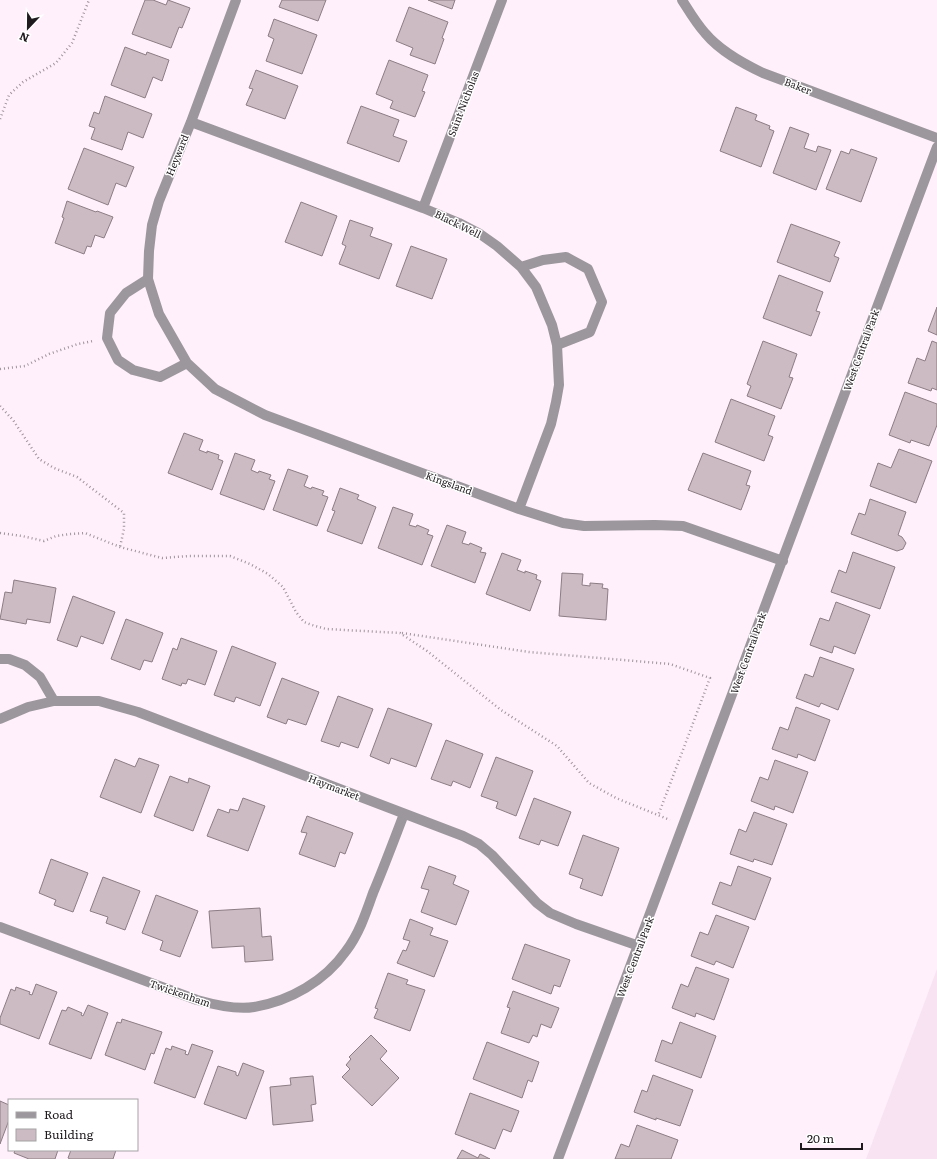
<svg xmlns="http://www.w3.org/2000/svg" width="937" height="1159" font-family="Literata,serif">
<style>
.built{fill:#f8e3f3}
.building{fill:#ccbbc2;stroke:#8c7c83}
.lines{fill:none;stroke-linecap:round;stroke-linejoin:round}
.path{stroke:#9f949c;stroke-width:2.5;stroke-dasharray:1 3;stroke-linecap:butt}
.minor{stroke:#9c979d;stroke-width:10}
.labels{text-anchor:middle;stroke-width:3;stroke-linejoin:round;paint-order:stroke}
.street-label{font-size:10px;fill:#1f1a1e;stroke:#fff}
</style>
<rect width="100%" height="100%" fill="#fff0fb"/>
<!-- built -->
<path class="built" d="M937 969V1159H866Z"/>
<!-- building -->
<path class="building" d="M145 0H153L166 5 168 0 190 8 182 28 179 27 171 48 132 34Z
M282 0H326L318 21 279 7Z
M428 0H455L452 9Z
M409 7 448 22 442 38 444 39 435 64 410 55 413 48 396 41Z
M274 19 317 35 302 74 266 61 274 39 268 36Z
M125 47 146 55 147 52 169 60 162 81 153 77 145 98 111 85Z
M389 60 428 75 422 91 425 92 415 117 390 108 393 101 376 94Z
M256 70 298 86 285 119 246 105 253 89 249 88Z
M105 96 152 114 143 138 128 132 122 150 91 139 95 128 89 126 94 112 99 114Z
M361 106 399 120 393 136 407 141 399 162 347 143Z
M736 107 757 115 755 120 770 126 769 129 774 131 761 167 720 151Z
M790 127 809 134 804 148 816 152 818 146 831 150 816 190 773 173Z
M84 148 134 167 126 187 116 183 108 205 68 189Z
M851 149 877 158 861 202 826 189 841 151 849 154Z
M67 201 96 212 97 211 113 217 104 238 95 235 91 247 87 246 84 254 55 243 64 218 62 217Z
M301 202 337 216 322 256 285 242Z
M350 220 373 228 370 236 392 244 379 279 339 264 346 246 342 244Z
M791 224 840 242 834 256 839 258 830 282 777 262Z
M411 246 447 259 432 299 396 286Z
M779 275 823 292 816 311 820 312 811 336 763 318Z
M937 307V335L928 331Z
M763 341 797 354 789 377 793 378 781 409 747 396 751 386 747 384Z
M932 341 937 343V390L932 388 931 391 908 383 917 358 925 361Z
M905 392 937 404V425L929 446 911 440 910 443 889 435Z
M731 399 775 416 768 435 773 437 764 461 715 442Z
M184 433 203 440 199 450 207 453V451L219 455 218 459 223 461 212 490 168 473Z
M899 449 932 461 916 503 870 486 878 463 891 468Z
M235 453 255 460 251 470 258 473 259 471 271 475 269 479 275 481 264 510 220 494Z
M703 453 751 471 746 485 750 486 741 510 688 490Z
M288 469 308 476 304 486 311 489 312 487 324 491 322 495 328 497 317 526 273 510Z
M340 488 359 495 357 499 376 507 362 544 327 531 335 511 332 510Z
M870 499 906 512 898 535 902 537 906 543 903 549 897 551 851 534 859 513 865 515Z
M393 507 413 514 409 525 416 527 417 525 429 530 427 534 433 536 422 565 378 548Z
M447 525 466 532 462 543 469 545 470 543 482 548 480 552 486 553 475 583 431 566Z
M853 552 895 567 880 609 831 592 839 570 846 573Z
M502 553 521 560 517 570 525 573V571L537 575 536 579 541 581 530 611 486 594Z
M562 573 583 574 582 585 590 586V583L603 584 602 588 608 589 606 620 559 616Z
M14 580 56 588 50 623 27 619 26 624 0 619 5 592 12 593Z
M73 596 115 612 103 644 81 636 77 647 57 640Z
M836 602 870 615 855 654 834 646 832 653 810 645 820 618 829 621Z
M126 619 163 633 152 662 144 660 140 670 111 659Z
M181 638 217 651 205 685 188 679 186 684 182 683 181 686 162 679 173 648 177 650Z
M232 646 276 663 260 706 236 697 234 702 214 695Z
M820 657 854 669 838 710 821 703 819 707 796 698 805 674 813 677Z
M282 678 319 692 306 725 288 719 286 724 267 717Z
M338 696 373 709 358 748 341 742 339 747 321 741Z
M796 707 830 720 815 761 798 754 797 758 772 749 780 727 788 730Z
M388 708 432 724 416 767 391 758 389 764 370 756Z
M446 740 483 754 470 788 453 781 451 786 431 779Z
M496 757 533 771 516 816 496 808 498 802 481 796Z
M139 758 159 765 141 813 100 797 115 759 135 767Z
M775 760 808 772 793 813 775 806 774 810 751 801 760 777 768 780Z
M170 776 188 783 189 778 210 786 193 831 154 816Z
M243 798 265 806 248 851 207 836 218 809 229 813 230 809 238 811Z
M534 798 571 812 558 846 541 840 539 845 519 838Z
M754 812 787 824 772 865 754 859 753 862 730 854 739 829 746 832Z
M307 816 353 833 345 854 340 852 335 867 299 854 307 833 301 832Z
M583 835 619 848 602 896 580 888 583 879 569 874Z
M51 859 88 873 73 912 54 905 56 900 39 893Z
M429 866 456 876 453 884 469 891 456 925 421 912 429 890 421 888Z
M738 866 771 878 755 920 712 904 720 882 731 886Z
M103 877 140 891 125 930 106 923 108 917 90 911Z
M156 895 198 911 180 957 160 950 163 941 142 933Z
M260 908 262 937 271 936 273 960 245 962 244 946 212 948 209 911Z
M716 915 749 927 733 968 716 961 714 965 691 956 700 932 708 935Z
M410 919 433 928 430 935 448 941 434 977 397 963 403 950 406 951 410 941 403 939Z
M525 944 570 960 560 987 554 985 551 994 512 979Z
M696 967 729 979 714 1020 696 1013 695 1017 672 1008 681 984 688 987Z
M388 973 408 980 406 984 425 990 410 1031 374 1018 378 1009 375 1008Z
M36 984 57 992 39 1039 0 1024V1018L11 989 15 991 16 987 30 992 29 994 32 995Z
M513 991 559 1008 551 1028 541 1024 537 1037 533 1035 529 1043 501 1033 510 1008 507 1007Z
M88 1005 108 1013 91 1059 49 1044 62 1010 66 1011 68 1007 82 1013 81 1015 83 1016Z
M122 1019 162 1032 154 1054 151 1053 145 1070 105 1055 117 1022 121 1023Z
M680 1022 716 1036 701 1078 655 1061 662 1040 672 1044Z
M371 1035 387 1051 380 1059 399 1078 372 1106 342 1077 350 1069 346 1065 351 1059 349 1057Z
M487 1042 539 1062 532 1082 528 1080 522 1098 473 1079Z
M192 1044 213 1051 195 1098 154 1083 166 1048 171 1050 172 1046 186 1051 185 1054 188 1055Z
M243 1063 264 1071 246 1119 204 1104 218 1066 236 1072V1075L238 1076Z
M653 1075 693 1090 680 1126 656 1118V1120L634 1112 642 1090 647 1092Z
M313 1076 316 1104 311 1105 313 1121 273 1125 270 1087 291 1085 290 1078Z
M470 1093 519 1111 511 1132 503 1129 495 1149 455 1134Z
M0 1101 9 1105V1120L0 1144Z
M637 1125 678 1140 671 1159H615L621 1144 629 1147Z
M15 1150H58L55 1159H29L14 1153Z
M71 1150H116L113 1159H70L68 1158Z
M462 1150 478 1158 480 1154 490 1159H457Z"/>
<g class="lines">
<!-- path -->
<path class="path" d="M0 119 9 95 23 82 56 63 72 43 89 0
M0 369 25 366 49 354 78 344 93 341
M0 406 13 420 39 459 54 468 77 477 124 513V529L120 547
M0 533 22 536 44 541 56 536 70 534 85 533 120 547 162 558 189 556H230L250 564 268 574 283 587 296 612 304 622 312 625 326 629 400 633 427 651 501 710 557 746 589 783 616 798 670 820
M402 633 529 652 670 664 710 678 658 816"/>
<!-- minor -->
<path class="minor" d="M236 0 191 122 159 201 152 225 149 251 148 279 159 314 187 363 215 389 265 415 519 509 563 523 584 526 655 525 683 526 783 561
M682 0C689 11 696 23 705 33 720 51 742 63 763 73L937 138
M191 122 423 208 459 223 480 234 497 246 521 267 536 287 552 325 557 345 559 385 556 402 551 424 519 509
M423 208 502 0
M521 267 543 260 566 257 588 269 602 302 590 332 557 345
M148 279 126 293 110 313 107 338 118 360 133 370 160 377 187 363
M0 659H9L25 665 40 677 54 701
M0 719 28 707 54 701H99L138 712 463 836 479 844 492 855 537 903 550 913 576 924 639 946
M0 927 197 1000C215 1005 236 1010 254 1007 290 1001 325 981 346 951 359 934 366 913 373 893 384 867 394 840 404 814
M558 1159 937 147"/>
</g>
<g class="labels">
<!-- street labels -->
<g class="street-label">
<text transform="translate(798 86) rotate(21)" y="4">Baker</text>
<text transform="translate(463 104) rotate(-69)" y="4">Saint Nicholas</text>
<text transform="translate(177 155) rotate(-68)" y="4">Heyward</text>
<text transform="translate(458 224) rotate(26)" y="4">Black Well</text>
<text transform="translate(861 350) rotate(-70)" y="4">West Central Park</text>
<text transform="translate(449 483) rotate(20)" y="4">Kingsland</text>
<text transform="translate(748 653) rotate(-70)" y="4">West Central Park</text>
<text transform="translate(334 787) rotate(21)" y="4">Haymarket</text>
<text transform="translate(635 957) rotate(-69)" y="4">West Central Park</text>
<text transform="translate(180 993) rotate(19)" y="4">Twickenham</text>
</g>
</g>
<!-- legend -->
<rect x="8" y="1099" width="130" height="52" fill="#ffffff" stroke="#a5a3a5"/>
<rect x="16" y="1112" width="20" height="6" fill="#9c979d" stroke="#a5a3a5"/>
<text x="44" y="1119" font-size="12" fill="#1f1a1e">Road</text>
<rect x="16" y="1129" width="20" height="12" fill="#ccbbc2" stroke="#a5a3a5"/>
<text x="44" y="1139" font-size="12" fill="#1f1a1e">Building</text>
<!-- north arrow -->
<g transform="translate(28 28) rotate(202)" stroke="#ffffff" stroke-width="3" paint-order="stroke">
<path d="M0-3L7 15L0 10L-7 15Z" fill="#1f1a1e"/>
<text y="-6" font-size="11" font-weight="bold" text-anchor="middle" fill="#1f1a1e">N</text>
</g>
<!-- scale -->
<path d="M801 1143v6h61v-6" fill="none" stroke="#1f1a1e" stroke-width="2"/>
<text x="807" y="1143" font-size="12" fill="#1f1a1e" stroke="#ffffff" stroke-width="3" paint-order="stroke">20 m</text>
</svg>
